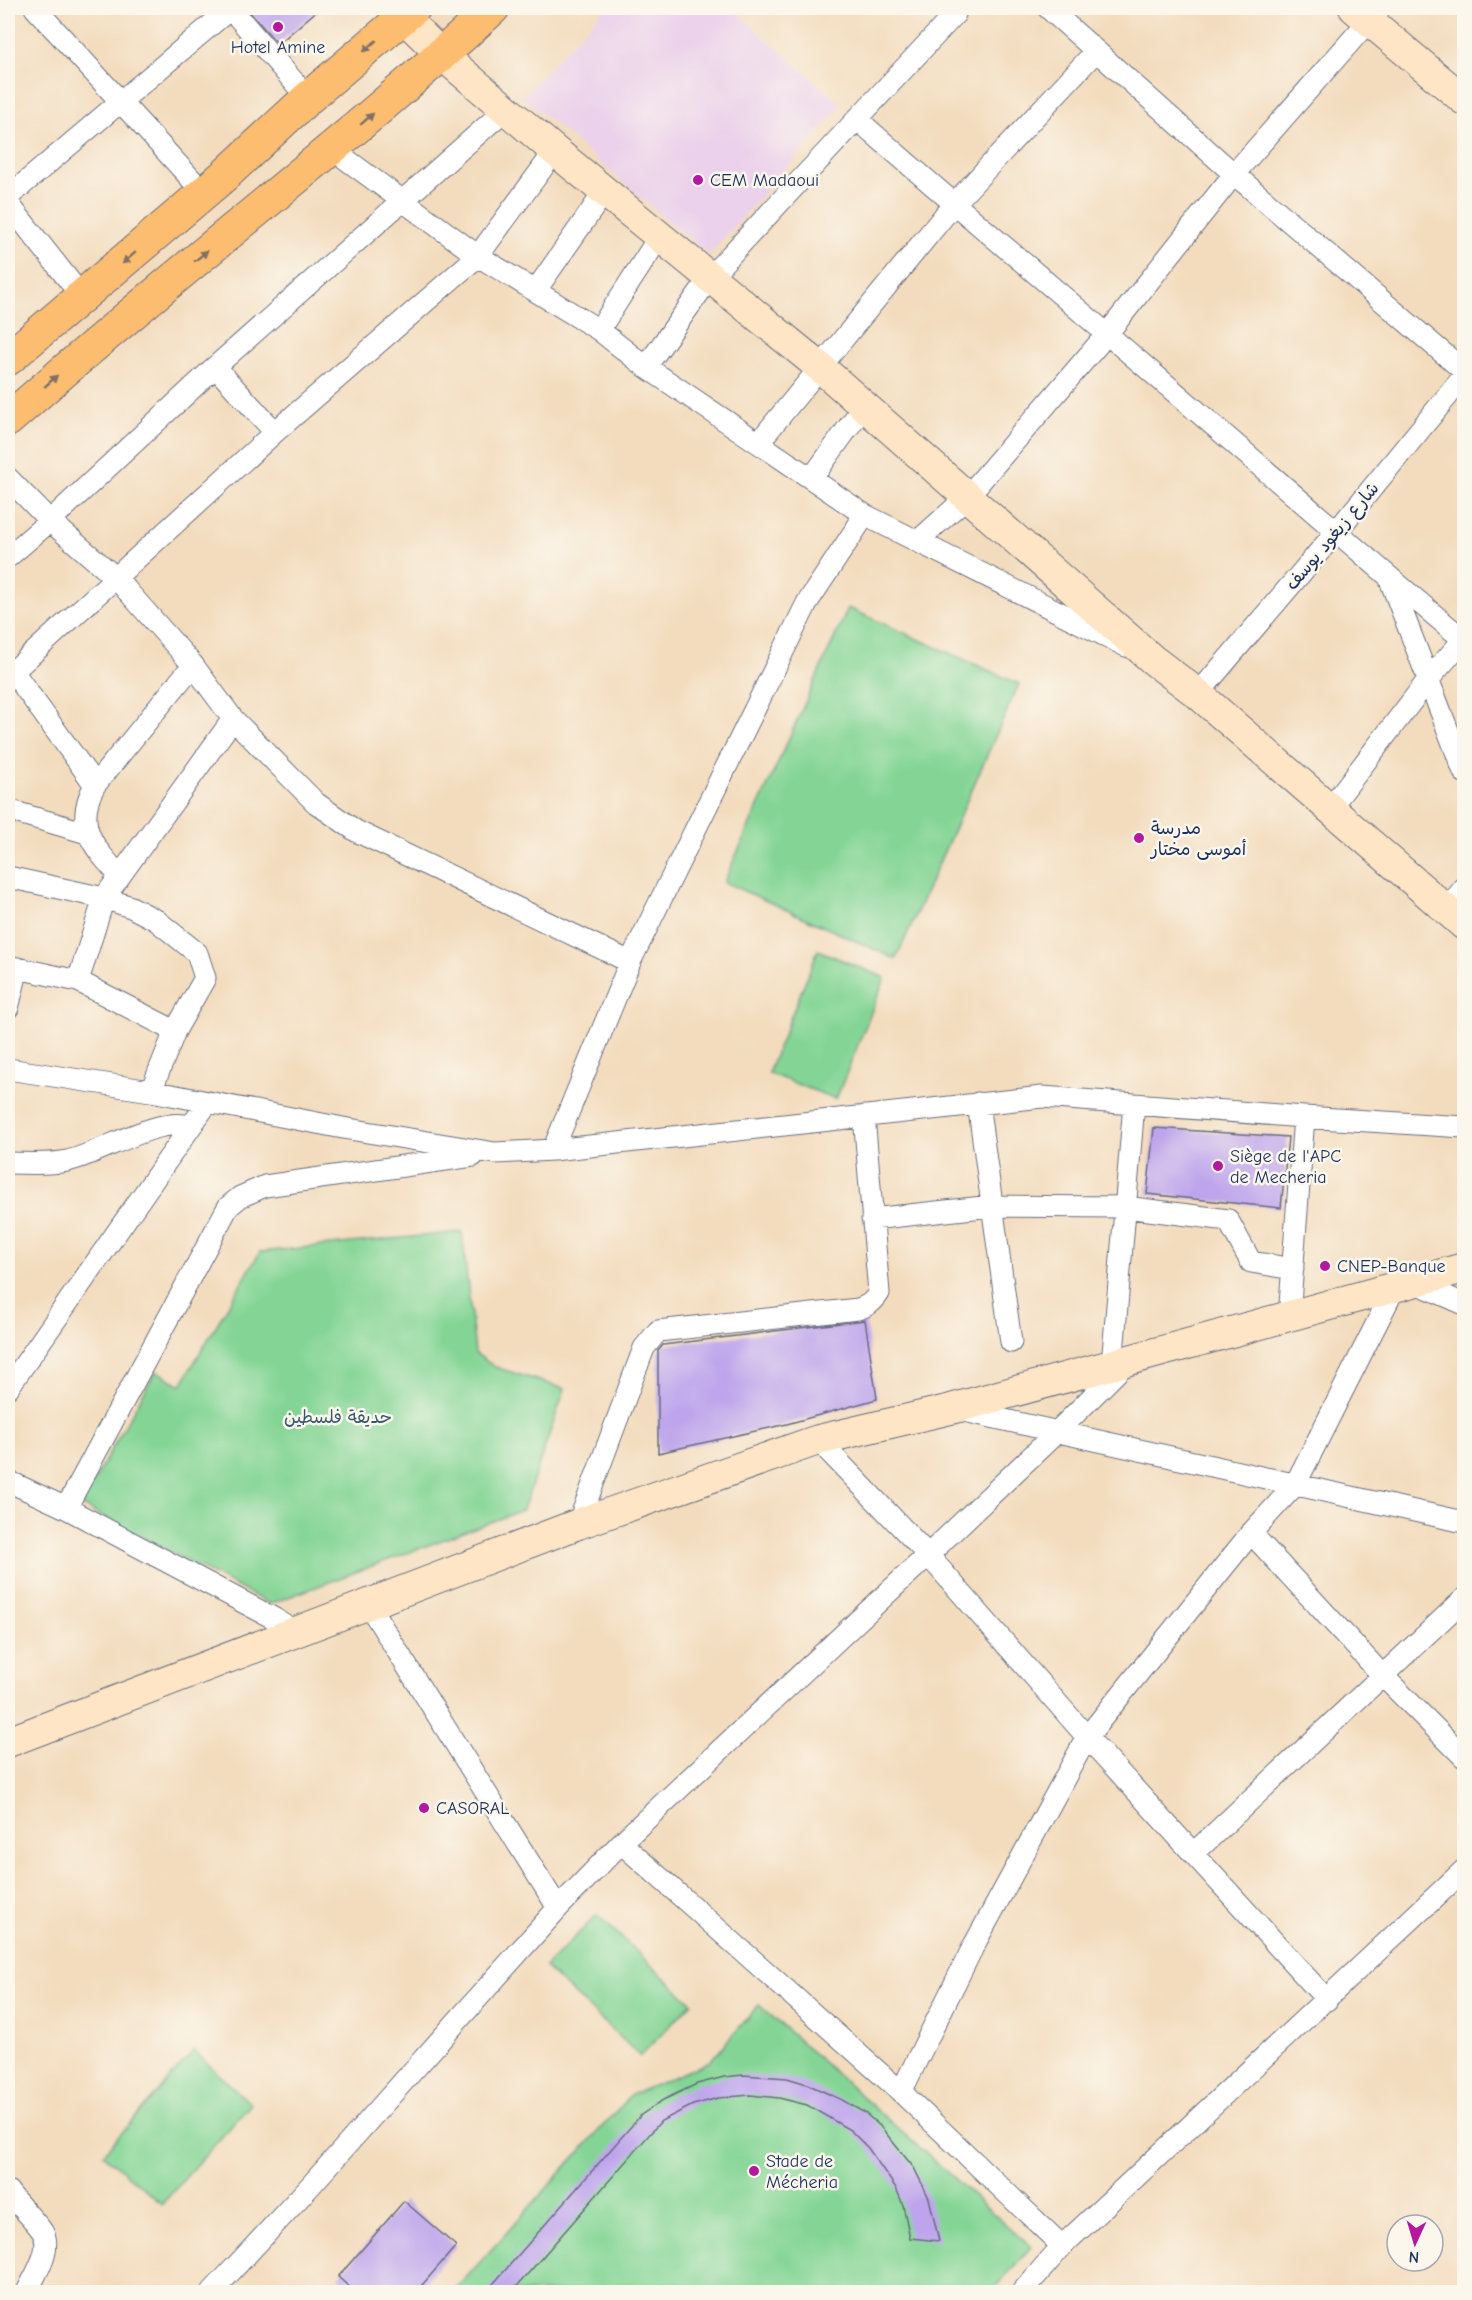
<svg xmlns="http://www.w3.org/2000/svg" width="1472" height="2300" font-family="'Comic Neue','Playpen Sans Arabic',sans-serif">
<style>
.built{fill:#ebd1eb}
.green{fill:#84d595;stroke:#50827a;stroke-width:1.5}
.building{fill:#bea4ec}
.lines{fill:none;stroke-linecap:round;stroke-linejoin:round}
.street-casing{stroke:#676c7f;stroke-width:23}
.secondary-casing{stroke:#676c7f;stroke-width:32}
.primary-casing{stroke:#676c7f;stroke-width:35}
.street{stroke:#fff;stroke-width:21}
.secondary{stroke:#fee5c5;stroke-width:30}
.primary{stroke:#fcbd6f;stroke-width:33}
.oneway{fill:#806f66}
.poi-dot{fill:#b5179e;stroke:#fbf7ec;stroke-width:2}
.labels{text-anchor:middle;stroke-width:5;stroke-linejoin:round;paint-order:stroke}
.poi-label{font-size:18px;fill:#1b2f5e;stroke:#fbf7ec;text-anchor:start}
.street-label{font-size:18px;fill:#1b2f5e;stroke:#fbf7ec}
.park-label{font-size:18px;fill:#35586c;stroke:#fbf7ec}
</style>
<rect width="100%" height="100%" fill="#fbf7ec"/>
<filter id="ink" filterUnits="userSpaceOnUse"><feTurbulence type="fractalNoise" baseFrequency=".0167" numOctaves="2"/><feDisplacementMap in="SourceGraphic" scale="12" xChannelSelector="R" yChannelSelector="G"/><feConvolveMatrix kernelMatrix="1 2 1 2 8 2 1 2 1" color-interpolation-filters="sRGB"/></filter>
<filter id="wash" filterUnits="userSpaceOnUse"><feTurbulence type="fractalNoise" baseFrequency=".008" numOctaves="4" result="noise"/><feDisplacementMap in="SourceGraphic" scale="24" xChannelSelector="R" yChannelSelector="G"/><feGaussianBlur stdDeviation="1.35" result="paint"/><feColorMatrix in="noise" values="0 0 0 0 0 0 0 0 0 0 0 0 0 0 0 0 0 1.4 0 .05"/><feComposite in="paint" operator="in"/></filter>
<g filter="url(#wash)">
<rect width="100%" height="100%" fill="#f3dcbd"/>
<!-- built -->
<path class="built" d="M605 8H732L842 105 709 255 523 97Z"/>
<!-- green -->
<path class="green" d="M848 608 1019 684 896 959 724 882Z
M818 950 885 978 836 1099 768 1073Z
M462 1232 475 1353 495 1367 565 1389 523 1510 270 1604 80 1505 156 1371 181 1385 260 1252Z
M597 1915 692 2003 640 2056 545 1967Z
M759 2005 1031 2247 991 2292H453L631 2095 709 2062Z
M194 2051 251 2104 162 2204 103 2154Z"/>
<g id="blocks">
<!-- building -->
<path class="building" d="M246 8H320L278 44Z
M1154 1128 1288 1137 1281 1208 1147 1194Z
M865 1320 877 1399 787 1424 658 1453V1351L663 1345Z
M743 2075 787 2078 807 2084 842 2100 865 2113 880 2126 914 2168 929 2198 939 2241 910 2238 903 2205 896 2188 868 2148 850 2130 807 2105 779 2098 750 2095 718 2098 693 2105 661 2121 512 2292H486L641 2115 663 2100 697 2084 724 2077Z
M404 2201 456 2246 416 2292H355L338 2277Z"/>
</g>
</g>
<g filter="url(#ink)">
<use href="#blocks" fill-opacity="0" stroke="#676c7f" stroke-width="1.5"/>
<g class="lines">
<defs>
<path id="street" d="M35 8 204 193
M230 8 308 98
M1048 8 1234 174 1464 371
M857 119C939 192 1023 262 1107 334 1227 436 1344 540 1464 640
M332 149 478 256 599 330 646 367 865 515 1126 646
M8 197 231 8
M8 203 83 298
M536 290 605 191
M599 330 659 237
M215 367 275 432
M646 367 711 276 955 14 957 8
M759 442 953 205 1096 51
M8 478 50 521 116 578 193 665 233 719 316 803 356 831 630 962
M812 478 863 407
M918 541 967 497 1107 334 1234 174 1380 8
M8 557 50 521 215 367 506 109
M1390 580 1464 772
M12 670 95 785
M8 676 275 432 478 256 555 151
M1198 694 1336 532 1464 376
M1330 808 1428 680 1464 639
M8 810 87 833
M120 876C93 847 73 824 95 785L193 665
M8 877 104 898 131 907 156 920 197 953 205 978 175 1031 151 1091
M1446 910 1464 888
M8 966 78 981 175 1031
M78 981 104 898 233 719
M8 1008 18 968
M8 1069 151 1091 343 1128 495 1153 553 1150 1042 1097 1304 1117 1464 1127
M978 1103 1011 1342
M553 1150 630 962 807 603 865 515
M8 1163C27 1163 48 1165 67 1161 103 1153 155 1117 190 1126
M872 1219 992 1206 1125 1207 1228 1220 1251 1262 1293 1269
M1416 1283 1464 1304
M1289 1317 1304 1117
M1112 1365 1134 1104
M8 1388 208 1102
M955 1409 1464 1522
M818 1440 928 1555 1087 1737 1327 2000
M8 1481 66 1508 275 1619 294 1631
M66 1508 228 1207 240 1197 265 1186 473 1156
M578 1524 644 1348 658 1331 858 1309C868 1306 873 1302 879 1293L864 1116
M1251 1533 1382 1675 1464 1757
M368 1604 558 1908
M621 1843 901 2092 1062 2246
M1194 1853 1464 1599
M901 2092 973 1947 1087 1737 1251 1533 1295 1485 1394 1289
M8 2191C18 2205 32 2217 42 2231 54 2248 34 2276 27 2292
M212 2292 312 2184 558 1908 621 1843 928 1555 1057 1432 1128 1361
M1022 2292 1062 2246 1464 1870"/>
<path id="secondary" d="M1354 8 1464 100
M403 17 442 55 555 151 821 368 1153 660 1198 694 1464 925
M8 1742 578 1524 818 1440 951 1409 1464 1268"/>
<path id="primary" d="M8 359 226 174 308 98 414 8
M8 420C166 279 336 152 493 8"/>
</defs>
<!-- street casing -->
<use href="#street" class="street-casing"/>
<!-- secondary casing -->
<use href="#secondary" class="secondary-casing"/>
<!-- primary casing -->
<use href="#primary" class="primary-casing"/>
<!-- street -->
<use href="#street" class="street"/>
<!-- secondary -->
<use href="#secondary" class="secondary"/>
<!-- primary -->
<use href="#primary" class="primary"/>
</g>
<!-- one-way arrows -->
<defs><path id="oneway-solid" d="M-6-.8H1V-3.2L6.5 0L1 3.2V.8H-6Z" transform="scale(1.5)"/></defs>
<g class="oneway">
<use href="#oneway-solid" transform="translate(370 46) rotate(139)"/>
<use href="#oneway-solid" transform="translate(367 119) rotate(-41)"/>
<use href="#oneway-solid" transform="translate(201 256) rotate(-39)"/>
<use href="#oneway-solid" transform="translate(129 258) rotate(139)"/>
<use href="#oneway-solid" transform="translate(51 381) rotate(-42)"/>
</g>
</g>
<!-- markers -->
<g class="poi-dot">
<circle cx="278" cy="27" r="6"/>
<circle cx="698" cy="180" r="6"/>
<circle cx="1139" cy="838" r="6"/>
<circle cx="1218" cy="1166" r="6"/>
<circle cx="1325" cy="1266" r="6"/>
<circle cx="424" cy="1808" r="6"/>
<circle cx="754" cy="2171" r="6"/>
</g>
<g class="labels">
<!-- poi labels -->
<g class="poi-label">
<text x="278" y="53" text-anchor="middle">Hotel Amine</text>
<text x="710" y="186">CEM Madaoui</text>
<text x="1151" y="834">مدرسة<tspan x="1151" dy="21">أموسى مختار</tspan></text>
<text x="1230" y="1162">Siège de l'APC<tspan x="1230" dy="21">de Mecheria</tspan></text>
<text x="1337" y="1272">CNEP-Banque</text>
<text x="436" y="1814">CASORAL</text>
<text x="766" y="2167">Stade de<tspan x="766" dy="21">Mécheria</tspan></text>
</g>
<!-- street labels -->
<g class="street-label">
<text transform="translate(1332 536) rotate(-50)" y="6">شارع زيغود يوسف</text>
</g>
<!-- park labels -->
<g class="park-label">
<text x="338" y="1423">حديقة فلسطين</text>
</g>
</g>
<!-- margin -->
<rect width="1472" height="2300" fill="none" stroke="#fbf7ec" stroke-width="30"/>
<!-- north arrow -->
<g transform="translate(1415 2243) rotate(184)"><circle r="28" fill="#fbf7ec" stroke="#a1a7b3" stroke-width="1.5"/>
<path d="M0-4.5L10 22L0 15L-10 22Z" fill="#b5179e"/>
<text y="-9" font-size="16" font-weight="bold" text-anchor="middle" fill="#1b2f5e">N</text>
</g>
</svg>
